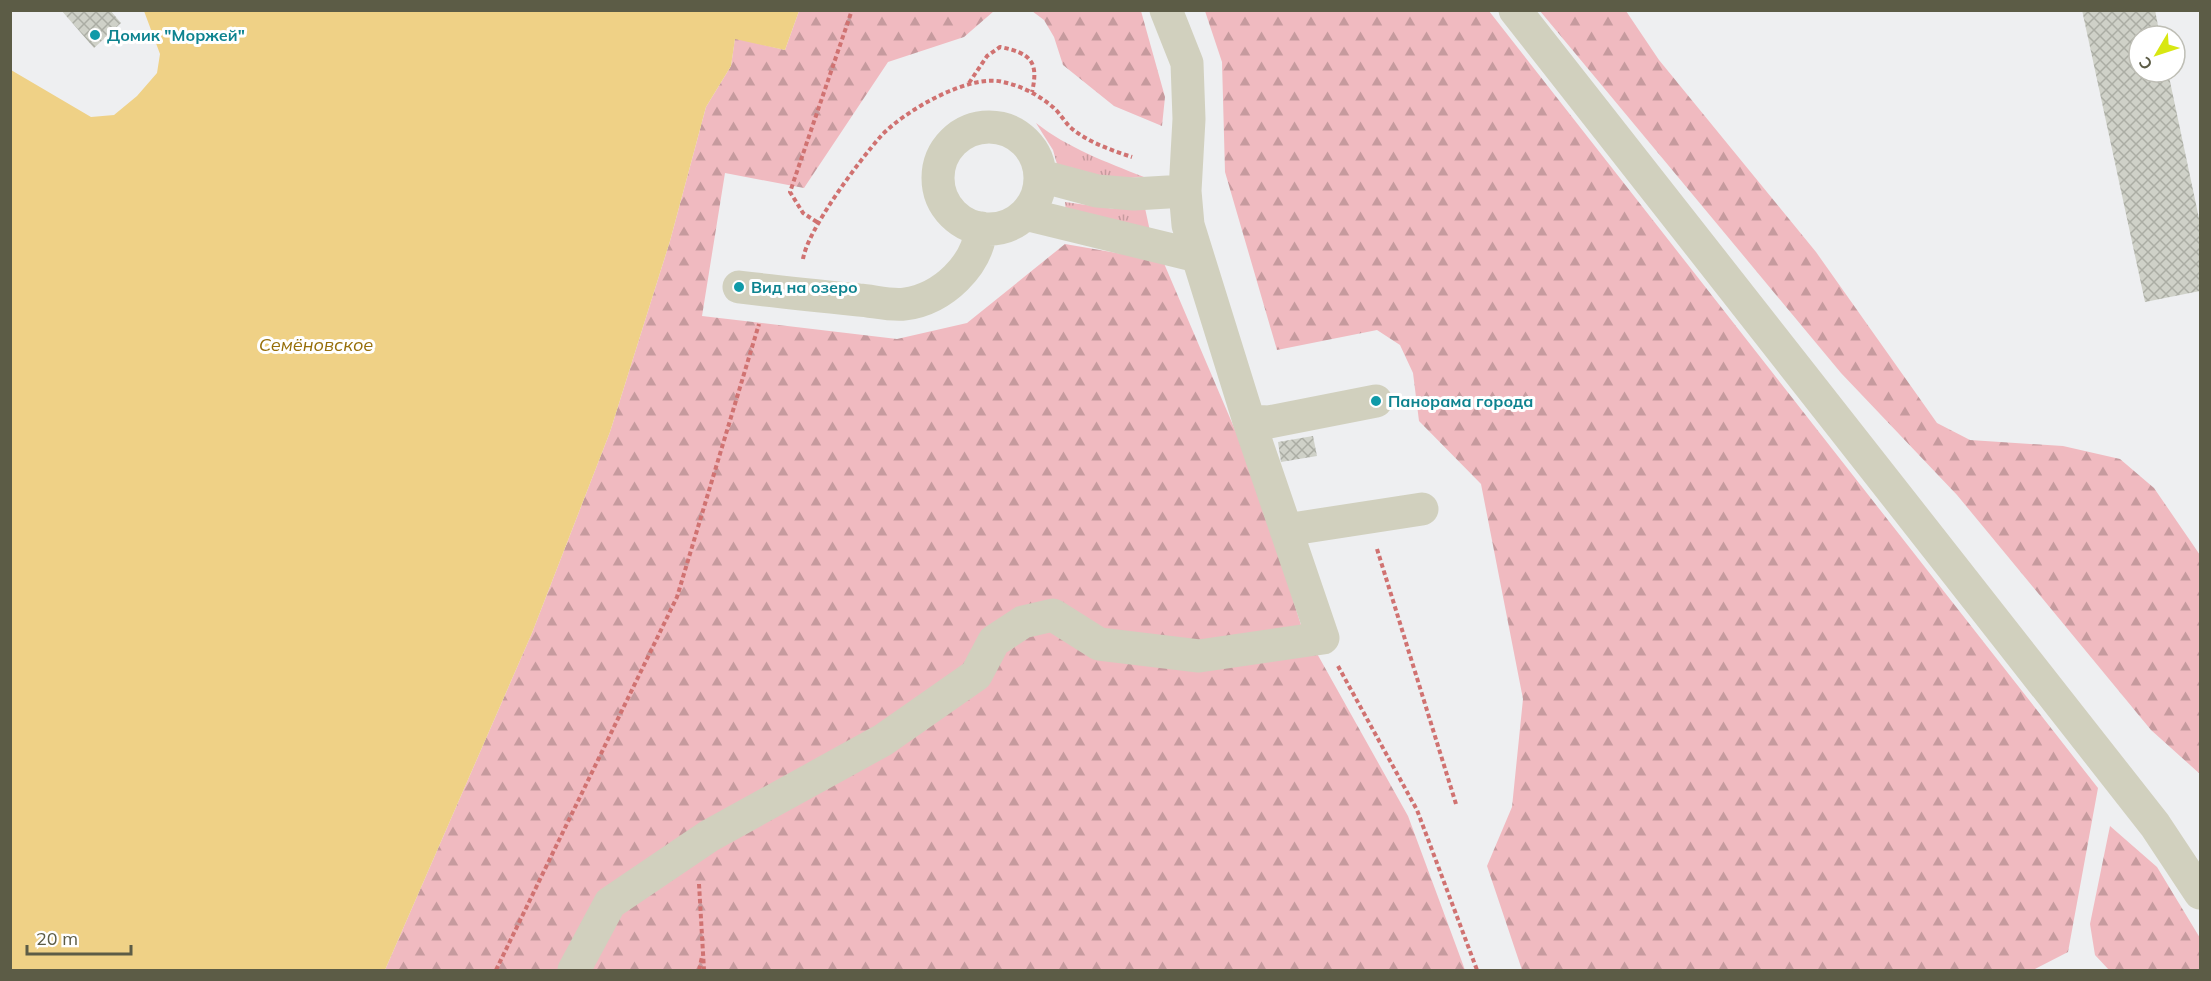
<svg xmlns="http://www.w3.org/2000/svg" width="2211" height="981" font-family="Mulish,sans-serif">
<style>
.grass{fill:url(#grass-tufts)}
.forest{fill:url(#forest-firs)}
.water{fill:#efd186}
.building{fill:url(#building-cross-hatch)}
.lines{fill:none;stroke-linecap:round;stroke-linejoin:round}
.path{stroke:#d07271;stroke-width:4;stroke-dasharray:4.5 3;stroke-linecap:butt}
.minor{stroke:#d1d0be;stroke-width:33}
.culture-dot{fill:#0f9aa8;stroke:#fff;stroke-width:2}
.labels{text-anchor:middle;stroke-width:6;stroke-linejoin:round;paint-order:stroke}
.culture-label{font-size:16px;font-weight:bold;fill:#0d838f;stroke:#fff;text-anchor:start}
.water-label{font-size:18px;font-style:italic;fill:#966e08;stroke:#fff}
</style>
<defs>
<pattern id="grass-tufts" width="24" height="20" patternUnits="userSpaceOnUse" patternTransform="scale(1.5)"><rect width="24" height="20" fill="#f0bac0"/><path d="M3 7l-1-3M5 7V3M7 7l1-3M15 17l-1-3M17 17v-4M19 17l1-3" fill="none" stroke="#c69a9e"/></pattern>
<pattern id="forest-firs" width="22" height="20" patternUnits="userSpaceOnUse" patternTransform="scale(1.5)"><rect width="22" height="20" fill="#f0bac0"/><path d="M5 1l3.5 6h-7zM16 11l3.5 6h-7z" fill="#c69a9e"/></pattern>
<pattern id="building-cross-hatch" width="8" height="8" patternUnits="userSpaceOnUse" patternTransform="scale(1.5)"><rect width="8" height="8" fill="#cfd1c8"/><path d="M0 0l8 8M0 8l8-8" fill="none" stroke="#abada4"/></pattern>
</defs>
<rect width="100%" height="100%" fill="#eeeff1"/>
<!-- grass -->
<path class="grass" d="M1036 123C1068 148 1106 162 1144 177L1113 179 1057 164 1053 150Z
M1065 202 1115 209 1145 208 1151 236 1066 213Z"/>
<!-- forest -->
<path class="forest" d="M799 11H994L964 37 888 62 804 188 725 173 702 316 897 339 967 323 1065 244 1163 261 1253 472 1301 625 1408 816 1465 970H385L532 633 610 432 670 241 706 107 731 66 735 38 785 50Z
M1032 11H1141L1165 97 1162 126 1114 106 1063 65 1054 37 1044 20Z
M1205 11H1489L2098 788 2068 952 2033 970H1522L1487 866 1512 807 1523 699 1481 484 1419 421 1413 373 1400 345 1377 330 1277 350 1225 172 1222 62Z
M1540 11H1626L1659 60 1816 252 1937 423 1970 440 2063 446 2120 459 2154 488 2200 555V774L2151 730 1957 495 1841 373Z
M2110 826 2157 867 2200 938V970H2109L2095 955 2090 924Z"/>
<!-- water -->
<path class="water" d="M144 11H799L785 50 735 39 731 66 706 107 670 241 610 432 532 633 385 970H11V70L91 117 114 115 137 96 157 73 160 54Z"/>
<!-- building -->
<path class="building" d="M61 10H110L121 23 94 48Z
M2082 10H2155L2160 36H2139V72H2168L2200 223V291L2145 302Z
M1313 436 1317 456 1281 462 1278 442Z"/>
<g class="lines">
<!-- path -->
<path class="path" d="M969 83 987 56 1000 47C1031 53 1039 62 1032 92
M817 222 803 213 790 192 852 10
M803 259C808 229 859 161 881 136 903 112 969 73 1003 82 1022 86 1041 96 1055 109 1061 115 1065 122 1070 127 1087 142 1111 150 1132 157
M1377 549 1456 804
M1338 666 1417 810 1477 970
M699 884 704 970
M496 970 677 597 759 324
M699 970 702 957"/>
<!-- minor -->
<path class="minor" d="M1515 10 2155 825 2200 893
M938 178a51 51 0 1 1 102 0a51 51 0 1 1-102 0Z
M1041 176 1097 191 1134 194 1185 191
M1025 214 1197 256
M739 287C779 292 819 296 859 300 873 301 891 306 905 304 943 299 978 265 981 228
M1249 421 1269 422 1376 401
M1286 530 1422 509
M574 970 610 903 709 836 883 740 976 675 994 641 1023 622 1053 615 1099 644 1199 656 1323 638 1249 421 1188 225 1185 191 1189 119 1187 63 1166 10"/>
</g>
<!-- markers -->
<g class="culture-dot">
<circle cx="95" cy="35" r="6"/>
<circle cx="739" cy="287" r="6"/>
<circle cx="1376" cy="401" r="6"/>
</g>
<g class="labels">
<!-- culture labels -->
<g class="culture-label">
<text x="107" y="41">Домик "Моржей"</text>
<text x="751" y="293">Вид на озеро</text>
<text x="1388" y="407">Панорама города</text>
</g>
<!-- water labels -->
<g class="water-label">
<text x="316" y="351">Семёновское</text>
</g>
</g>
<!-- border -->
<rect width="2211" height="981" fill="none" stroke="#5c5c46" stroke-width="24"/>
<!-- north arrow -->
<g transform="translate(2157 54) rotate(231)"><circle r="28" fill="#ffffff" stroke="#bebeb5" stroke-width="1.5"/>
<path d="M0-4.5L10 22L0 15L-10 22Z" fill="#d8e712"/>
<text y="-9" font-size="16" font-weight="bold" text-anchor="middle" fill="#5c5c46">С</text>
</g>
<!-- scale -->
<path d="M27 945v9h104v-9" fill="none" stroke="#5c5c46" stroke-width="3"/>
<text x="36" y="945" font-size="18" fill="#5c5c46" stroke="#ffffff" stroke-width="4.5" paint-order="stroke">20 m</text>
</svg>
